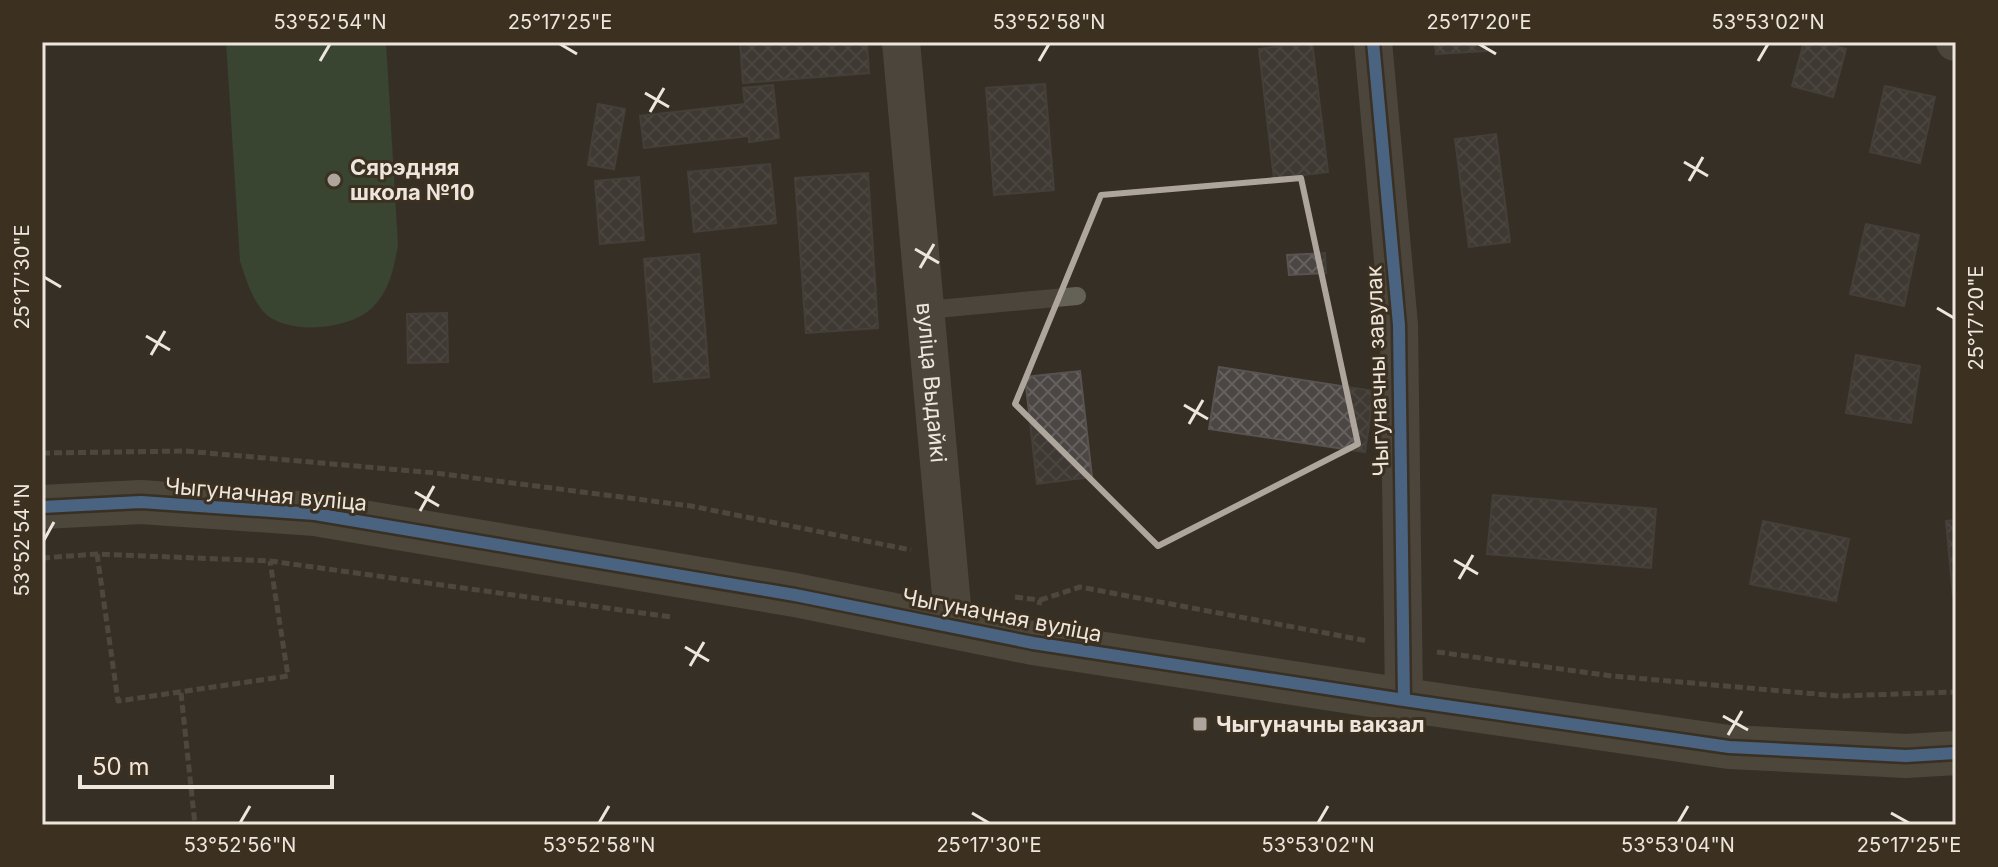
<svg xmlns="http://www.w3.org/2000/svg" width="1998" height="867" font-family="Inter,sans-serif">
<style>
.grass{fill:#3d5d3e}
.building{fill:url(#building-cross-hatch);stroke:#585250;stroke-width:2}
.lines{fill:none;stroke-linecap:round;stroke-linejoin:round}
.path{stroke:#69655d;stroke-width:5;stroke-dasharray:8 4;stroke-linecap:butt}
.lane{stroke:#646157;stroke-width:18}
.street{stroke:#646157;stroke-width:38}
.secondary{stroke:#666256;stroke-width:44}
.cycleway-casing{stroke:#3c3020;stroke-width:17}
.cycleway{stroke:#60a3ed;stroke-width:12}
.marked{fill:none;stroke:#aea69d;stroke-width:6;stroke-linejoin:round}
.ticks{fill:none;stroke:#eee6dd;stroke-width:3}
.poi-dot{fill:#aea69d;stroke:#3c3020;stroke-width:3}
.labels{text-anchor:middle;stroke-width:6;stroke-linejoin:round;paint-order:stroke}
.poi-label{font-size:22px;font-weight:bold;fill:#eee6dd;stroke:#3c3020;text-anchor:start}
.street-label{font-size:22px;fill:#eee6dd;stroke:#3c3020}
.neatline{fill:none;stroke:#eee6dd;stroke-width:3}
.ticks-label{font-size:20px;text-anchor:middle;fill:#eee6dd}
</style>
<defs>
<pattern id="building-cross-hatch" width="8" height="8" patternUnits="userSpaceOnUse" patternTransform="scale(2)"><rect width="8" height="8" fill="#4b4543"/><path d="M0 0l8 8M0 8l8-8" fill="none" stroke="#65605e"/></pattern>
</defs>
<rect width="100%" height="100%" fill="#362f26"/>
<!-- grass -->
<path class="grass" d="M226 42H386L398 245C394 267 390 290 373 307 351 329 294 335 268 316 253 304 246 279 240 261Z"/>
<!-- building -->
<path class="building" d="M740 42H867L869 73 743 83Z
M1312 42 1328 172 1274 179 1259 49Z
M1435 42H1486V51L1436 54Z
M1804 42H1820L1846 49 1833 97 1792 86Z
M1045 84 1054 190 994 195 986 88Z
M773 85 779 138 749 142V136L644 148 640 116 745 104 743 88Z
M1885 86 1935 97 1920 163 1870 152Z
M598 104 625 109 614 169 588 165Z
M1496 134 1510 242 1469 247 1455 139Z
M770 164 776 223 694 232 688 172Z
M868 173 878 328 806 333 795 178Z
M639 177 644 240 600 244 595 181Z
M1866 224 1919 235 1904 306 1850 294Z
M1325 253 1326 273 1289 275 1287 255Z
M699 254 709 377 654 382 644 259Z
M447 313 448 362 408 363 407 314Z
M1856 355 1920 366 1911 423 1846 413Z
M1219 367 1374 391 1365 452 1209 429Z
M1080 371 1092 477 1037 484 1025 377Z
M1493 495 1656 509 1651 568 1487 554Z
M1956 520V596H1953L1946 521Z
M1763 521 1849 539 1836 601 1750 584Z"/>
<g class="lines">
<!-- path -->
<path class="path" d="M42 453 185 451 435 473 691 506 911 550
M97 554 118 701 288 676 270 561
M42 558 97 554 270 561 671 617
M1015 597 1040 600 1039 605
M1040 600 1080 587 1368 641
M1437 652 1612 676 1839 696 1956 692
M181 693 195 825"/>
<!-- lane -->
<path class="lane" d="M926 310 1077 296"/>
<!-- street -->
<g class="street">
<path id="s1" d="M901 42 954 628"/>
<path d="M1373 42 1399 325 1404 700"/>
<path d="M1955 42H1956"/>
</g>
<!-- secondary -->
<path class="secondary" d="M42 507 141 502 315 514 795 595 1033 643 1404 700 1729 747 1906 756 1956 753"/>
<defs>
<path id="cycleway" d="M1373 42 1399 325 1404 700
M42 507 141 502 315 514 795 595 1033 643 1404 700 1729 747 1906 756 1956 753"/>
</defs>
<!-- cycleway casing -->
<use href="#cycleway" class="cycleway-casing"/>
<!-- cycleway -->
<use href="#cycleway" class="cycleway"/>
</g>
<!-- marked area -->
<path d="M0 0H1998V867H0ZM1301 178 1358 444 1158 546 1015 404 1101 195Z" fill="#362f26" fill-opacity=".55" fill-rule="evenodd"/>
<path class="marked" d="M1301 178 1358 444 1158 546 1015 404 1101 195Z"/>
<!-- ticks -->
<path class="ticks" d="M560 44 577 54M1479 44 1496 54M320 61 330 44M1039 61 1049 44M1758 61 1768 44M645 93 669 107M650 112 664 88M1684 162 1708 176M1689 181 1703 157M915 249 939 263M920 268 934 244M44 277 61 287M1937 308 1954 318M146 336 170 350M151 355 165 331M1184 405 1208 419M1189 424 1203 400M415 492 439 506M420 511 434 486M44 540 54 522M1454 560 1478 574M1459 579 1473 555M685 647 709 661M690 666 704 642M1723 716 1748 730M1728 735 1742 711M972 813 989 823M1891 813 1909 823M240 823 250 806M599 823 609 806M1318 823 1328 806M1678 823 1688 806"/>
<!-- markers -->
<g class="poi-dot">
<circle cx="334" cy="180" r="8"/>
<rect x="1192" y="716" width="16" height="16" rx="4"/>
</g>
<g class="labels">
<!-- poi labels -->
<g class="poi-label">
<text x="350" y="175">Сярэдняя<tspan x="350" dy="25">школа №10</tspan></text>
<text x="1216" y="732">Чыгуначны вакзал</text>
</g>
<!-- street labels -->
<g class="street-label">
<text transform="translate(1377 371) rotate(-92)" y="8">Чыгуначны завулак</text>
<text dy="8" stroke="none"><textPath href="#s1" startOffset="342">вуліца Выдайкі</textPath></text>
<text transform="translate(266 494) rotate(5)" y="8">Чыгуначная вуліца</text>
<text transform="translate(1002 615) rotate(11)" y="8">Чыгуначная вуліца</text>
</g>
</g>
<!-- border -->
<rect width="1998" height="867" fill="none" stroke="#3c3020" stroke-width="88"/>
<!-- scale -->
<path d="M80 775v12h252v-12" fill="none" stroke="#eee6dd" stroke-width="4"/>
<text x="92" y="775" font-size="24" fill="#eee6dd" stroke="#3c3020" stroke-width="6" paint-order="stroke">50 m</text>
<rect x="44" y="44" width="1910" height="779" class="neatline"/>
<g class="ticks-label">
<text x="330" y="29">53°52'54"N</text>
<text x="560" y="29">25°17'25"E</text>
<text x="1049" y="29">53°52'58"N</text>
<text x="1479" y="29">25°17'20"E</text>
<text x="1768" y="29">53°53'02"N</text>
<text transform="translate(22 277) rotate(-90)" y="7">25°17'30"E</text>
<text transform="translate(1976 318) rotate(-90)" y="7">25°17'20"E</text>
<text transform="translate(22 540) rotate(-90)" y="7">53°52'54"N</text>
<text x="240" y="852">53°52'56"N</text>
<text x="599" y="852">53°52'58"N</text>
<text x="989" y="852">25°17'30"E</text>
<text x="1318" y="852">53°53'02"N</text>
<text x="1678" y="852">53°53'04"N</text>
<text x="1909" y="852">25°17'25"E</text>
</g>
</svg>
